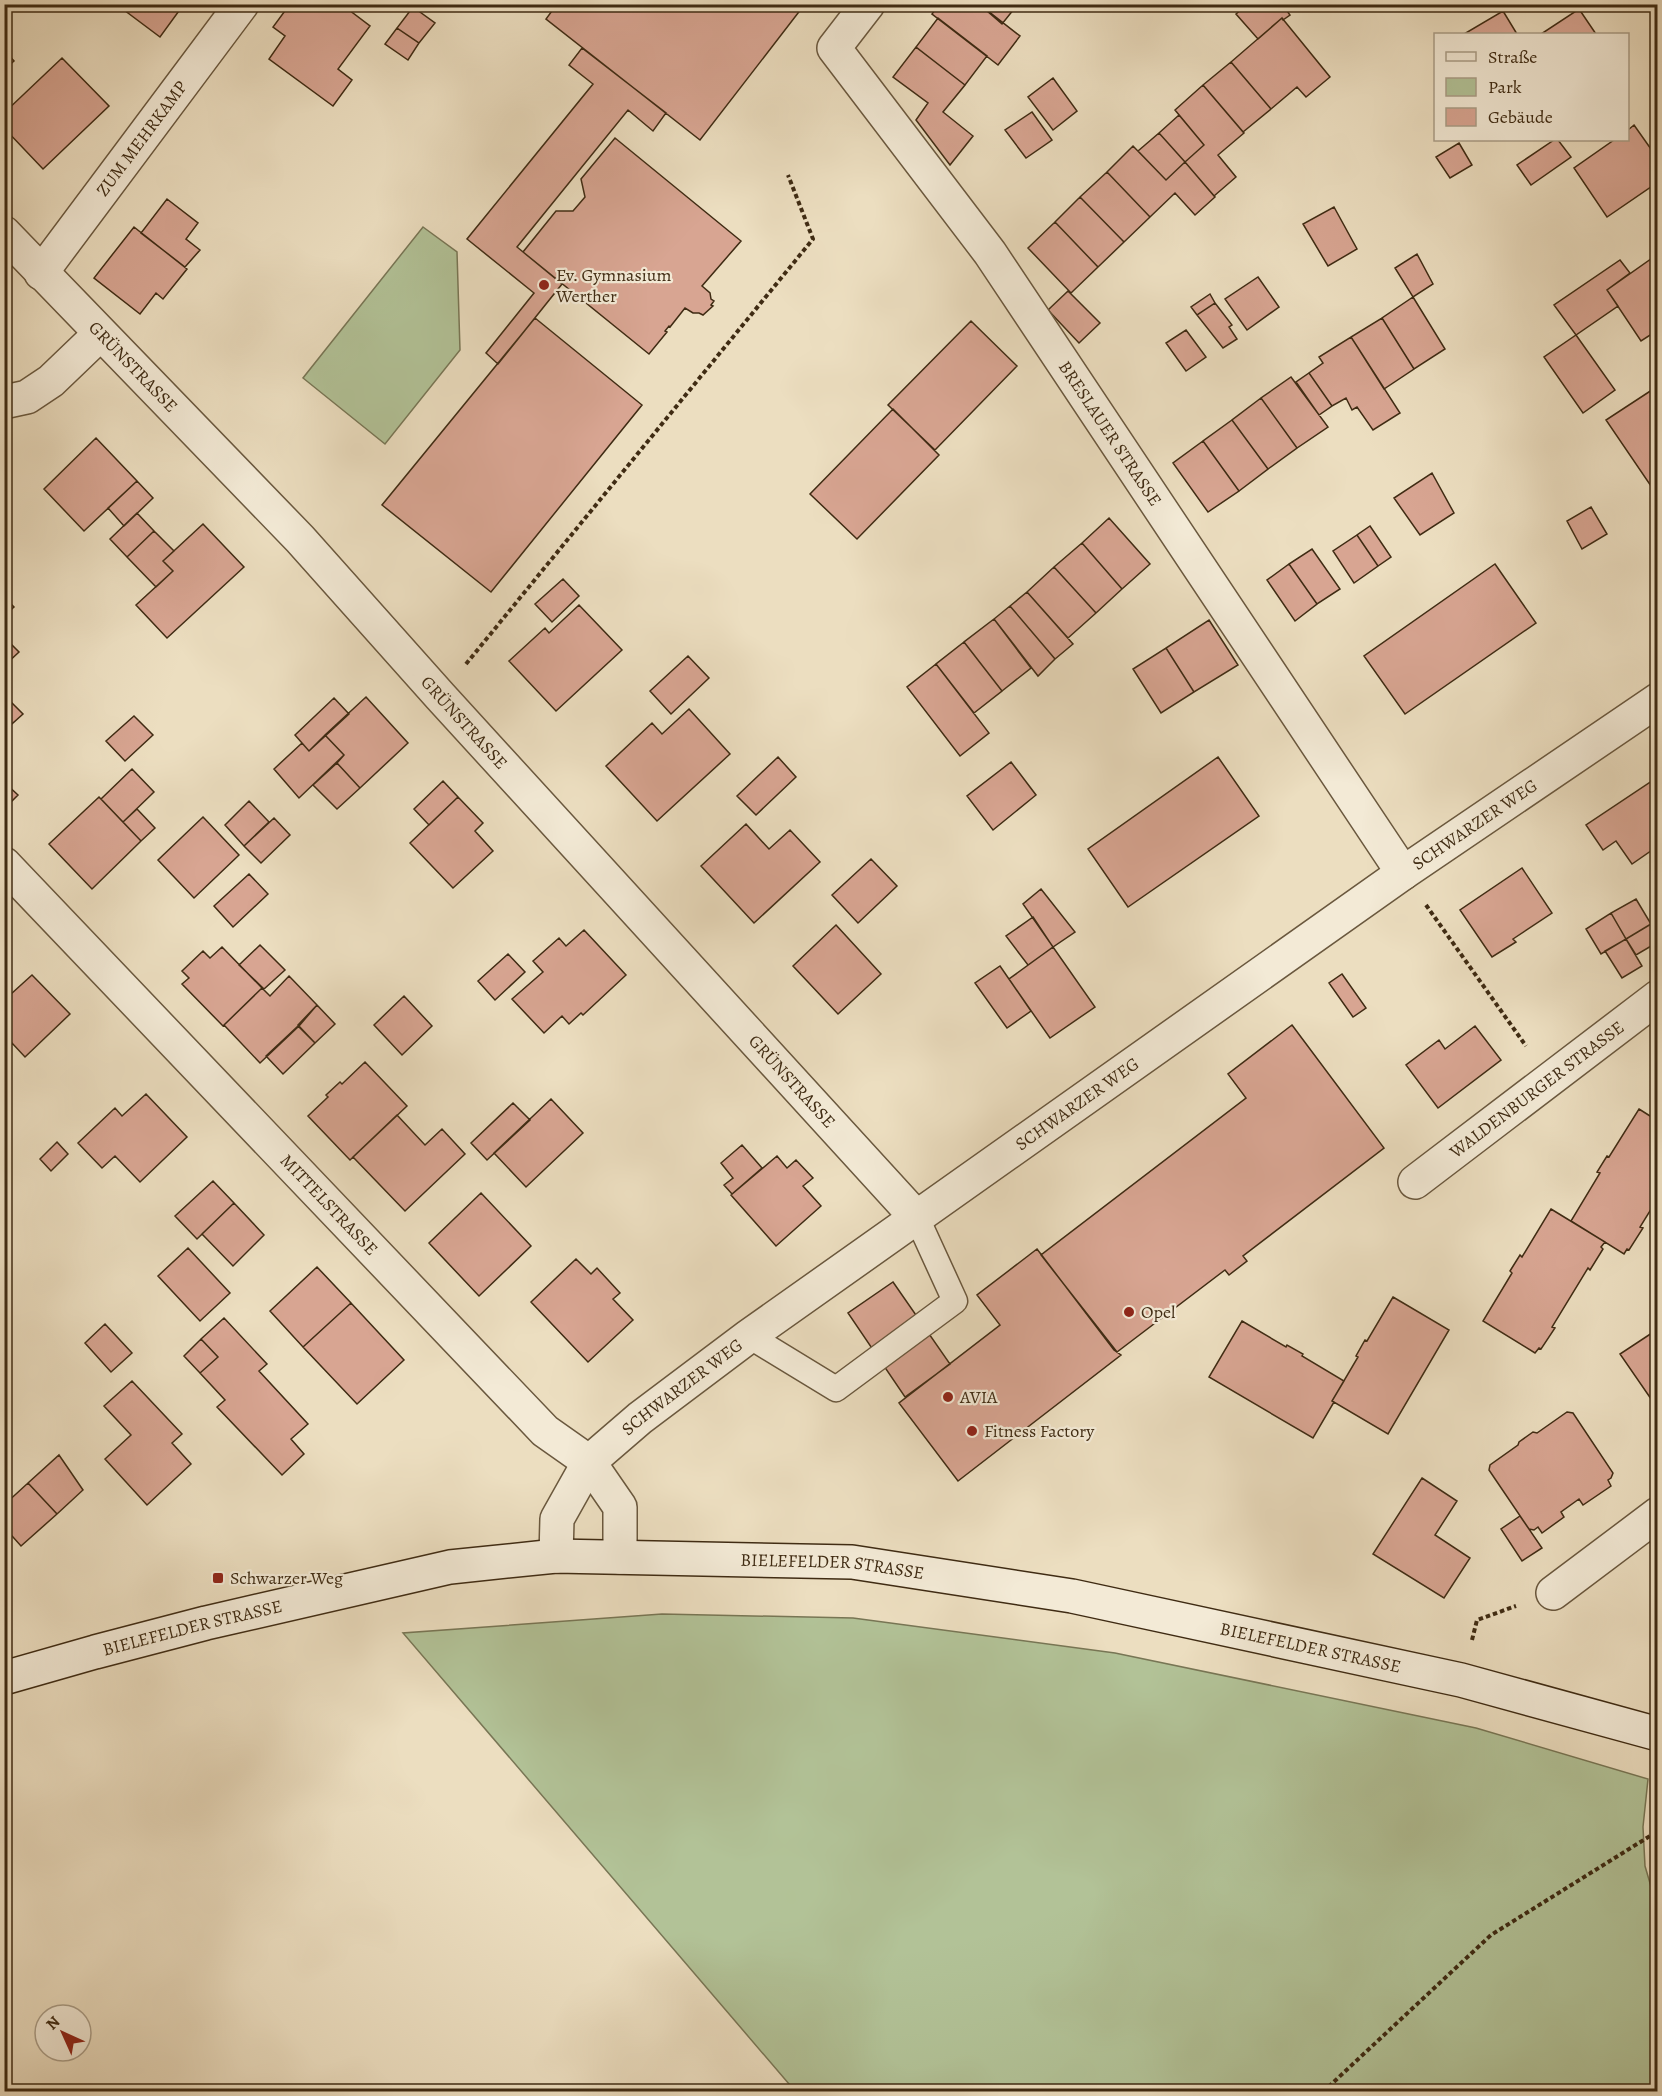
<svg xmlns="http://www.w3.org/2000/svg" width="1662" height="2096" font-family="Alegreya,serif">
<style>
.green{fill:#b2c297;stroke:#787655;stroke-width:1.5}
.building{fill:#d8a592;stroke:#3f2b13;stroke-width:1.5}
.lines{fill:none;stroke-linecap:round;stroke-linejoin:round}
.service-casing{stroke:#6a583e;stroke-width:27}
.minor-casing{stroke:#6a583e;stroke-width:36}
.secondary-casing{stroke:#3f2b13;stroke-width:36}
.path{stroke:#3f2b13;stroke-width:4;stroke-dasharray:4.5 3;stroke-linecap:butt}
.service{stroke:#f3ead6;stroke-width:24}
.minor{stroke:#f3ead6;stroke-width:33}
.secondary{stroke:#f3ead6;stroke-width:33}
.poi-dot{fill:#8f2418;stroke:#f3ead6;stroke-width:2}
.labels{text-anchor:middle;stroke-width:4.5;stroke-linejoin:round;paint-order:stroke}
.street-label{font-size:18px;fill:#3f2b13;stroke:#f3ead6}
.poi-label{font-size:18px;fill:#3f2b13;stroke:#f3ead6;text-anchor:start}
</style>
<rect width="100%" height="100%" fill="#ecdec0"/>
<filter id="stains"><feTurbulence type="fractalNoise" baseFrequency=".00333" numOctaves="4"/><feColorMatrix values="0 0 0 0 .2 0 0 0 0 .09 0 0 0 0 .02 0 0 0 .5 -.17"/></filter>
<radialGradient id="worn" r=".72"><stop offset=".6" stop-color="#630" stop-opacity="0"/><stop offset="1" stop-color="#630" stop-opacity=".3"/></radialGradient>
<!-- green -->
<path class="green" d="M423 227 457 252 460 350 385 444 303 378Z
M662 1614 853 1618 1115 1653 1476 1728 1648 1779 1643 1827 1645 1866 1657 1907V2091H795L403 1633Z"/>
<!-- building -->
<path class="building" d="M116 4H184L160 37Z
M290 4H341L370 26 338 69 352 80 333 106 269 59 285 36 273 27Z
M557 4H805L700 140 546 19Z
M939 4H979L1020 36 998 65 932 14Z
M979 4H1018L1002 24Z
M1248 4H1282L1290 15 1283 20 1282 18 1258 39 1236 14Z
M413 7 435 23 419 43 397 28Z
M1579 9 1596 34H1541Z
M1503 11 1517 34H1464Z
M938 18 987 56 965 85 916 47Z
M1282 18 1330 77 1306 97 1297 87 1271 109 1231 62Z
M397 28 419 43 408 60 385 44Z
M916 47 965 85 943 112 973 136 950 165 916 120 928 103 893 77Z
M582 48 666 113 653 131 628 110 517 247 562 284 498 364 486 353 534 293 467 239 593 84 569 65Z
M4 50 14 61 4 70Z
M62 58 109 106 43 169 4 128V113Z
M1231 62 1271 109 1243 132 1203 85Z
M1053 78 1077 111 1053 130 1028 97Z
M1203 85 1244 133 1218 155 1236 177 1214 196 1185 162 1204 145 1175 110Z
M1032 112 1052 140 1026 158 1005 130Z
M1179 115 1204 145 1185 162 1159 133Z
M1634 125 1658 159V182L1607 217 1574 168 1614 140H1628V130Z
M1159 133 1185 162 1166 180 1138 151Z
M615 138 741 241 702 286 710 293 711 299 714 301 711 305 713 306 703 315 699 313H693L685 308 670 327 669 326 665 331 667 332 649 354 523 252 556 211H573L585 197 581 179Z
M1554 140H1558L1571 157 1531 185 1517 165Z
M1459 143 1472 165 1450 178 1436 157Z
M1133 146 1166 180 1185 162 1215 197 1195 215 1175 193 1150 217 1107 172Z
M1107 172 1150 217 1124 242 1080 197Z
M1080 197 1124 242 1098 267 1055 222Z
M167 199 198 223 186 239 200 250 185 267 141 233Z
M1334 207 1357 249 1328 266 1303 224Z
M1055 222 1098 267 1071 293 1028 248Z
M134 227 187 269 163 299 156 293 140 314 94 278Z
M1417 254 1433 284 1413 297 1395 268Z
M1658 254V330L1641 341 1607 290Z
M1620 260 1630 273 1607 290 1618 306 1576 335 1554 305Z
M1258 277 1279 307 1247 330 1225 299Z
M1068 291 1100 323 1079 343 1048 310Z
M1210 294 1215 303 1197 315 1191 307Z
M1413 297 1445 349 1414 369 1382 318Z
M1215 303 1232 325 1229 327 1237 339 1223 348 1197 315Z
M535 318 642 405 491 592 382 505Z
M1382 318 1414 369 1384 389 1351 337Z
M971 321 1017 366 935 450 888 405Z
M1186 330 1206 357 1186 371 1166 343Z
M1576 335 1615 390 1583 413 1544 357Z
M1351 337 1400 413 1373 430 1357 407 1352 410 1346 398 1332 406 1309 373 1323 363 1319 357Z
M1309 373 1332 406 1319 415 1296 382Z
M1291 377 1328 427 1297 448 1261 398Z
M1658 386V486L1653 489 1606 420Z
M1261 398 1297 448 1268 469 1232 420Z
M893 409 939 455 857 539 810 494Z
M1232 420 1268 469 1239 491 1203 441Z
M96 438 137 481 84 531 44 489Z
M1203 441 1239 491 1208 512 1173 463Z
M1432 473 1454 513 1420 535 1394 498Z
M137 481 153 498 124 526 108 508Z
M1591 507 1607 534 1582 549 1567 521Z
M137 513 154 531 127 557 110 539Z
M1109 518 1150 564 1122 589 1082 543Z
M203 524 244 567 167 638 136 605 173 571 163 561Z
M1370 526 1391 557 1378 566 1357 535Z
M154 531 174 551 163 561 173 571 156 587 127 557Z
M1357 535 1378 566 1354 583 1333 551Z
M1082 543 1122 589 1096 613 1054 567Z
M1312 549 1340 589 1317 604 1289 564Z
M1289 564 1317 604 1295 621 1267 580Z
M1495 564 1536 623 1405 714 1364 656Z
M1054 567 1096 613 1068 638 1027 592Z
M563 579 579 596 552 622 535 604Z
M1027 592 1073 644 1055 659 1010 606Z
M4 597 14 607 4 616Z
M579 605 622 650 556 711 509 661 545 628 549 633Z
M1010 606 1055 659 1038 676 994 619Z
M994 619 1031 668 1002 691 964 642Z
M1209 620 1238 665 1194 692 1166 648Z
M4 637 19 652 4 666Z
M964 642 1002 691 974 713 936 664Z
M1166 648 1194 692 1161 713 1133 669Z
M688 656 709 678 671 714 650 691Z
M936 664 989 733 960 756 907 687Z
M4 695 23 714 4 731Z
M366 697 408 743 360 788 337 763 344 755 325 735Z
M334 698 349 714 309 751 295 735Z
M689 709 730 754 657 821 606 766 652 723 662 734Z
M134 716 153 735 125 761 106 741Z
M325 735 344 755 299 798 274 769 302 743 309 751Z
M778 757 796 777 756 815 737 796Z
M1218 757 1259 816 1128 907 1088 849Z
M1011 762 1036 795 993 830 967 796Z
M337 763 360 788 337 809 313 785Z
M132 769 154 792 123 822 101 799Z
M1658 777V842L1653 845 1655 848 1632 864 1616 841 1603 850 1586 825Z
M443 781 458 797 429 825 414 809Z
M4 782 18 795 4 809Z
M99 797 141 841 92 889 49 844Z
M458 797 483 823 475 831 493 851 453 888 410 843Z
M249 801 269 822 244 846 225 825Z
M137 809 155 828 141 841 123 822Z
M203 817 239 855 194 898 158 860Z
M274 818 290 835 261 863 244 846Z
M746 824 769 849 790 830 820 862 754 923 701 866Z
M871 859 897 886 858 923 832 895Z
M1522 868 1552 913 1513 939 1516 942 1492 957 1460 910Z
M249 874 268 894 233 927 214 906Z
M1041 889 1075 932 1053 947 1023 904Z
M1636 899 1651 924 1626 939 1611 913Z
M1611 913 1626 939 1601 954 1586 929Z
M1033 917 1053 947 1028 965 1006 936Z
M1651 924 1658 935V942L1636 955 1626 939Z
M836 925 881 974 838 1014 793 966Z
M584 930 626 975 583 1015 581 1013 569 1024 562 1016 544 1033 512 999 543 972 533 961 559 938 566 946Z
M1626 939 1642 966 1622 978 1605 951Z
M260 945 285 970 264 989 239 965Z
M222 947 262 988 223 1026 182 984 189 978 182 971 203 951 210 958Z
M1053 947 1095 1007 1050 1038 1009 979Z
M508 954 525 972 495 1000 478 981Z
M1000 966 1031 1011 1007 1028 975 983Z
M1342 974 1366 1008 1353 1017 1329 983Z
M32 975 70 1014 25 1057 12 1043 4 1050V987L11 994Z
M289 976 317 1005 299 1026 260 1063 224 1025 262 988 270 996Z
M404 996 432 1026 402 1055 374 1025Z
M317 1005 335 1024 315 1043 298 1025Z
M1292 1025 1384 1148 1243 1256 1247 1261 1229 1275 1225 1270 1117 1352 1041 1255 1246 1098 1228 1074Z
M298 1026 315 1043 283 1074 266 1056Z
M1475 1026 1501 1060 1438 1108 1406 1065 1439 1040 1445 1049Z
M365 1062 407 1106 350 1160 308 1116 328 1097 326 1095 340 1082 342 1084Z
M146 1094 187 1137 140 1182 115 1156 102 1168 78 1143 115 1108 122 1116Z
M551 1099 583 1133 526 1187 494 1153Z
M513 1103 530 1120 487 1160 471 1143Z
M1639 1109 1658 1121V1198L1640 1227 1643 1228 1629 1250 1627 1249 1624 1254 1571 1221 1600 1173 1597 1172 1607 1156 1609 1157Z
M397 1115 425 1145 442 1129 465 1154 405 1211 353 1157Z
M57 1142 68 1154 51 1171 40 1159Z
M742 1145 762 1168 732 1194 724 1185 733 1178 721 1163Z
M777 1156 787 1168 796 1160 813 1178 803 1186 821 1206 776 1246 731 1195Z
M213 1181 234 1203 197 1239 175 1216Z
M481 1193 531 1246 479 1296 429 1243Z
M234 1203 264 1235 233 1266 202 1234Z
M1551 1209 1605 1242 1601 1247 1603 1249 1590 1270 1588 1268 1552 1327 1555 1328 1541 1349 1539 1348 1535 1353 1483 1321 1512 1273 1510 1271 1520 1255 1522 1257Z
M188 1248 230 1293 200 1321 158 1276Z
M1037 1249 1114 1350 1121 1355 958 1481 899 1403 1000 1325 977 1295Z
M576 1259 591 1274 597 1268 620 1293 613 1299 633 1320 588 1362 531 1302Z
M317 1267 351 1303 303 1347 270 1311Z
M893 1282 950 1364 905 1397 848 1313Z
M1393 1297 1449 1330 1388 1434 1332 1401 1358 1357 1356 1356 1365 1340 1367 1341Z
M351 1303 404 1360 357 1404 303 1347Z
M224 1318 267 1364 259 1371 308 1424 291 1439 304 1454 282 1475 217 1407 225 1400 200 1373 218 1357 201 1339Z
M1242 1321 1286 1347 1287 1345 1303 1354 1302 1356 1344 1381 1332 1401 1334 1402 1313 1438 1209 1377Z
M105 1324 132 1353 111 1372 85 1343Z
M1658 1329V1409L1620 1354Z
M201 1339 218 1357 200 1373 184 1356Z
M132 1381 182 1434 172 1443 191 1464 147 1505 105 1459 131 1435 104 1406Z
M1567 1412 1573 1413 1613 1473 1611 1478 1608 1480 1611 1486 1583 1505 1579 1499 1561 1512 1564 1517 1542 1533 1538 1527 1534 1530 1529 1529 1489 1470 1490 1465 1518 1445 1519 1442 1533 1432 1537 1433Z
M59 1455 83 1490 57 1514 28 1483Z
M1422 1478 1457 1501 1435 1535 1470 1558 1444 1598 1373 1554Z
M28 1483 57 1514 21 1546 4 1527V1505Z
M1520 1516 1542 1548 1522 1561 1501 1529Z"/>
<g class="lines">
<defs>
<path id="service" d="M749 1336 836 1389 955 1301 917 1218"/>
<g id="minor">
<path id="s1" d="M868 4 834 48 990 253 1403 873"/>
<path id="s2" d="M4 233 300 539 440 696 917 1218"/>
<path id="s3" d="M41 273 242 4"/>
<path d="M4 402 27 397 51 381 100 334"/>
<path id="s4" d="M4 864 545 1431 589 1462 620 1507V1557"/>
<path id="s5" d="M1415 1182 1658 997"/>
<path id="s6" d="M556 1556 557 1519 589 1462 640 1418 749 1336 1403 873 1658 700"/>
<path d="M1553 1593 1658 1514"/>
</g>
<g id="secondary">
<path id="s7" d="M4 1678 95 1652 206 1623 450 1567 556 1556 852 1562 1072 1596 1461 1680 1658 1734"/>
</g>
</defs>
<!-- service casing -->
<use href="#service" class="service-casing"/>
<!-- minor casing -->
<use href="#minor" class="minor-casing"/>
<!-- secondary casing -->
<use href="#secondary" class="secondary-casing"/>
<!-- path -->
<path class="path" d="M466 664 813 239 788 175
M1426 905 1526 1046
M1472 1640 1477 1620 1516 1606
M1323 2092 1491 1935 1658 1831"/>
<!-- service -->
<use href="#service" class="service"/>
<!-- minor -->
<use href="#minor" class="minor"/>
<!-- secondary -->
<use href="#secondary" class="secondary"/>
</g>
<!-- markers -->
<g class="poi-dot">
<circle cx="544" cy="285" r="6"/>
<circle cx="1129" cy="1312" r="6"/>
<circle cx="948" cy="1397" r="6"/>
<circle cx="972" cy="1431" r="6"/>
<rect x="212" y="1572" width="12" height="12" rx="3"/>
</g>
<g class="labels">
<!-- street labels -->
<g class="street-label">
<text dy="6" stroke="none"><textPath href="#s3" startOffset="168">ZUM MEHRKAMP</textPath></text>
<text dy="6" stroke="none"><textPath href="#s2" startOffset="186">GRÜNSTRASSE</textPath></text>
<text dy="6" stroke="none"><textPath href="#s1" startOffset="530">BRESLAUER STRASSE</textPath></text>
<text dy="6" stroke="none"><textPath href="#s2" startOffset="672">GRÜNSTRASSE</textPath></text>
<text dy="6" stroke="none"><textPath href="#s6" startOffset="1194">SCHWARZER WEG</textPath></text>
<text dy="6" stroke="none"><textPath href="#s2" startOffset="1158">GRÜNSTRASSE</textPath></text>
<text dy="6" stroke="none"><textPath href="#s5" startOffset="153">WALDENBURGER STRASSE</textPath></text>
<text dy="6" stroke="none"><textPath href="#s6" startOffset="708">SCHWARZER WEG</textPath></text>
<text dy="6" stroke="none"><textPath href="#s4" startOffset="471">MITTELSTRASSE</textPath></text>
<text dy="6" stroke="none"><textPath href="#s6" startOffset="222">SCHWARZER WEG</textPath></text>
<text dy="6" stroke="none"><textPath href="#s7" startOffset="843">BIELEFELDER STRASSE</textPath></text>
<text dy="6" stroke="none"><textPath href="#s7" startOffset="195">BIELEFELDER STRASSE</textPath></text>
<text dy="6" stroke="none"><textPath href="#s7" startOffset="1329">BIELEFELDER STRASSE</textPath></text>
</g>
<!-- poi labels -->
<g class="poi-label">
<text x="556" y="281">Ev. Gymnasium<tspan x="556" dy="21">Werther</tspan></text>
<text x="1141" y="1318">Opel</text>
<text x="960" y="1403">AVIA</text>
<text x="984" y="1437">Fitness Factory</text>
<text x="230" y="1584">Schwarzer Weg</text>
</g>
</g>
<!-- margin -->
<rect width="1662" height="2096" fill="none" stroke="#ecdec0" stroke-width="24"/>
<rect x="6" y="6" width="1650" height="2084" fill="none" stroke="#3f2b13" stroke-width="3"/>
<rect x="12" y="12" width="1638" height="2072" fill="none" stroke="#3f2b13" stroke-width="1.5"/>
<!-- legend -->
<rect x="1434" y="33" width="195" height="108" fill="#f3ead6" stroke="#ab9e88" stroke-width="1.5"/>
<rect x="1446" y="52" width="30" height="9" fill="#f3ead6" stroke="#ab9e88" stroke-width="1.5"/>
<text x="1488" y="63" font-size="18" fill="#3f2b13">Straße</text>
<rect x="1446" y="78" width="30" height="18" fill="#b2c297" stroke="#ab9e88" stroke-width="1.5"/>
<text x="1488" y="93" font-size="18" fill="#3f2b13">Park</text>
<rect x="1446" y="108" width="30" height="18" fill="#d8a592" stroke="#ab9e88" stroke-width="1.5"/>
<text x="1488" y="123" font-size="18" fill="#3f2b13">Gebäude</text>
<!-- north arrow -->
<g transform="translate(63 2033) rotate(315)"><circle r="28" fill="#f3ead6" stroke="#ab9e88" stroke-width="1.5"/>
<path d="M0-4.5L10 22L0 15L-10 22Z" fill="#8f2418"/>
<text y="-9" font-size="16" font-weight="bold" text-anchor="middle" fill="#3f2b13">N</text>
</g>
<rect width="100%" height="100%" filter="url(#stains)"/>
<rect width="100%" height="100%" fill="url(#worn)"/>
</svg>
